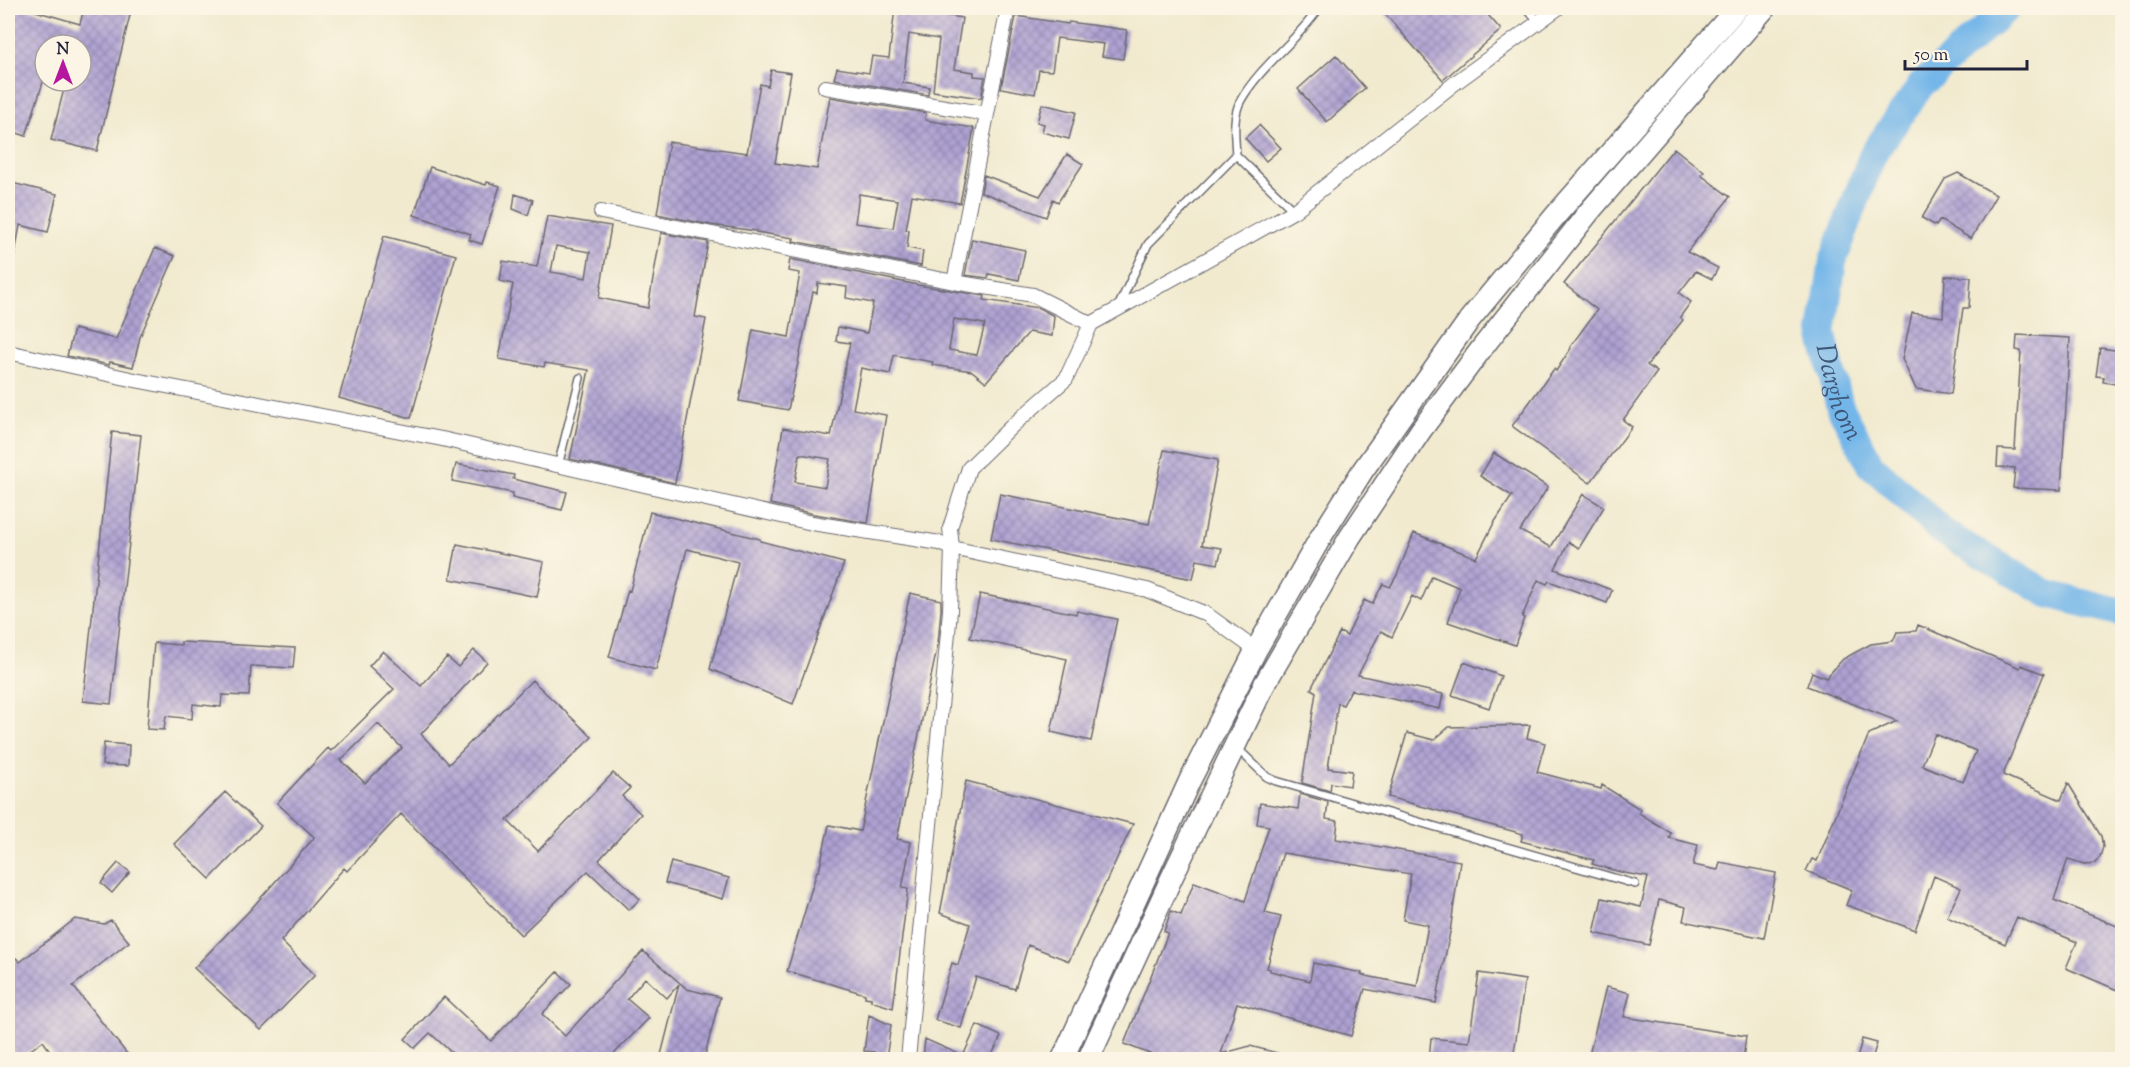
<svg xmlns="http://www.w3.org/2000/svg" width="2130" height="1067" font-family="'Sorts Mill Goudy',serif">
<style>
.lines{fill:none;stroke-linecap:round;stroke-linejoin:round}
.river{stroke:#73b6e9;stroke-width:28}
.building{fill:url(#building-cross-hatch);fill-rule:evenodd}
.service-casing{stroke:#6a686f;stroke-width:10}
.minor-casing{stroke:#6a686f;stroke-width:16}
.primary-casing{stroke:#6a686f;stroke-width:24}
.service{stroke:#fff;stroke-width:7}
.minor{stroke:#fff;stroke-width:14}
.primary{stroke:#fff;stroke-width:21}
.labels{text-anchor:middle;stroke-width:5;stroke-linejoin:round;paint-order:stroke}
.water-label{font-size:27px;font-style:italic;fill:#3e5678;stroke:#fcf5e5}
</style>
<defs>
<pattern id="building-cross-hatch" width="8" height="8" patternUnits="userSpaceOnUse" patternTransform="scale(1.5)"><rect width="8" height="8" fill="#afa2d3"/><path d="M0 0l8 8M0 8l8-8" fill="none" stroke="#8e84ac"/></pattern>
</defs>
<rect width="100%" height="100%" fill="#fcf5e5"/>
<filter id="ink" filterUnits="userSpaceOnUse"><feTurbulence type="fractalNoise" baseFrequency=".0167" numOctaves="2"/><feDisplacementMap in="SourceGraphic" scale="12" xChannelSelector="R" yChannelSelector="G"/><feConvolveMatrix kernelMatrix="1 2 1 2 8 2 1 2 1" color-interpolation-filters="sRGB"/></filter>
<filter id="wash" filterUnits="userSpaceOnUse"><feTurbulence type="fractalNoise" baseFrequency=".008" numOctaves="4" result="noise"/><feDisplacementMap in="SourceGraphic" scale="24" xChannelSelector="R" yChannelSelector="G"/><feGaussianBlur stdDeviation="1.35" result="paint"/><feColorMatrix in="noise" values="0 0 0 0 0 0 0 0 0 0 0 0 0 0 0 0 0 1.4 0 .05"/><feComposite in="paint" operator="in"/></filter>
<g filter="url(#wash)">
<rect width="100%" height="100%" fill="#f1eacf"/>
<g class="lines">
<!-- river -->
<path class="river" id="s1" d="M2007 8 1922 84 1873 154 1833 261 1822 332 1840 407 1871 465 1943 532 2048 594 2122 613"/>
</g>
<g id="blocks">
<!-- building -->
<path class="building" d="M8 8H25L80 24 84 8H117L131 11 97 151 51 140 66 81H81V45L57 38 55 45H45V76L26 136 8 130Z
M895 8 939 12 938 14 962 18 954 69 974 72V76L985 77 981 98 933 91 939 39 909 34 903 83 929 87 928 95 834 79 837 68 869 73 872 56 889 58Z
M1380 8H1482L1501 30 1443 80Z
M1016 16 1068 24 1069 22 1127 30 1123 59 1102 56 1104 44 1057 38 1052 71 1039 70 1035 94 1001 88Z
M1336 55 1365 88 1327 122 1298 89Z
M771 70 791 73 775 163 817 169 830 97 926 113 925 120 974 128 960 203 912 195 906 230H909L907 248 923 251 921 266 793 241 794 238 756 232V231L711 225 657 214 669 142 747 153 760 84 768 86ZM859 194 898 200 893 228 855 223Z
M1042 104 1076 112 1069 139 1042 132 1044 124 1037 122Z
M1259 125 1281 148 1266 161 1245 138Z
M1674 148 1704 172 1701 175 1730 197 1687 252 1718 268 1712 279 1696 271 1679 293 1691 302 1680 317 1683 320 1647 365 1657 372 1623 420 1632 427 1590 483 1512 426 1554 369 1556 371 1571 348 1570 347 1597 310 1564 284Z
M1067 154 1083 164 1058 202 1053 199 1046 217 981 192 984 175 1040 196Z
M430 167 486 185 487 182 500 186 482 244 469 240 471 234 414 215Z
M1958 173 1996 195 1971 239 1940 220 1936 226 1922 218 1945 179Z
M12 183 57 194 48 232 20 225 14 259H8V202Z
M515 194 533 200 528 215 513 209Z
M547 216 611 226 599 298 648 308 661 233 708 242 695 317 706 319 675 483 570 459 589 370 545 363 544 367 499 359 513 284 500 281 503 261 537 267ZM556 246 590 252 586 278 551 272Z
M384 236 456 255 411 418 339 398Z
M972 239 1025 250 1019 280 989 274 988 278 965 275Z
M155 248 175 256 140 337 133 367 110 362 109 365 67 356 74 329 116 339Z
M790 259 918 285 985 296 984 300 1039 308 1054 316 1052 336 1029 332 986 382 972 371 932 365 933 362 894 355 890 374 861 368 853 409 886 415 868 523 814 514 770 504 783 428 831 436 850 343 836 341 838 327 867 333 873 303 846 298 847 287 818 283 817 293 813 292 788 410 739 401 753 330 789 337 800 273 788 271ZM954 319 985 324 977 355 949 350ZM800 454 830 459 825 487 795 482Z
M1945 276 1971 277 1969 308H1963L1951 394 1916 389 1902 359 1912 313 1943 317Z
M2017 335 2070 338 2061 490 2013 488 2015 468 1997 467 1998 449 2015 450 2021 351 2016 350Z
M2100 348 2122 351V385L2103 382 2104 377 2096 376Z
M112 432 141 435 111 704 83 701Z
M1164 450 1218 460 1202 545 1222 548 1218 564 1197 560 1193 579 991 539 1000 494 1149 524Z
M1494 453 1548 487 1520 531 1551 547 1583 494 1604 507 1579 548 1569 542 1555 569 1612 590 1607 603 1549 581 1547 584 1538 580 1522 617 1524 618 1515 645 1448 622 1460 588 1432 576 1421 601 1412 596 1392 637 1381 631 1358 675 1443 694 1440 709 1351 690 1343 705 1338 703 1328 768 1352 771 1350 786 1331 783 1330 791 1302 783 1316 692 1311 689 1340 632 1347 636 1364 600 1372 604 1383 584 1390 587 1397 575 1414 533 1476 558 1494 523 1512 496 1480 476Z
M456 464 514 475 513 479 567 492 562 510 512 498 513 493 452 481Z
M650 512 760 539V541L844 563 793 704 710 669 738 562 687 549 656 670 609 657 628 590 630 591Z
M457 544 544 562 537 597 450 579Z
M910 593 941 600V610L938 644 897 839 911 842 902 888 908 889 893 1008 871 1001V998L865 997V994L787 971 817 871H819L829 825 860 831Z
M980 594 1076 614 1077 611 1117 619 1091 741 1051 732 1067 659 970 638Z
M1918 625 2020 668 2021 665 2044 674 2003 775 2061 800 2068 783 2101 836 2103 847 2100 857 2095 863 2084 864 2068 859 2054 900 2122 928V992L2066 968 2077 942 2017 917 2005 944 1947 917 1961 888 1934 876 1915 930 1846 905 1852 890 1806 871 1812 859 1817 861 1869 734 1897 721 1807 686 1812 672 1826 678 1843 659 1871 644 1893 641 1897 632 1916 631ZM1935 734 1976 751 1963 782 1922 765Z
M181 642 295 648 293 668 251 666 249 696 222 695 221 707 193 704 192 719 166 716 164 730 147 729 154 643 181 645Z
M474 650 487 662 421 734 449 764 532 680 592 737 507 820 538 851 613 773 630 788 622 796 641 814 599 860 640 899 629 910 588 871 521 935 401 814 347 871 344 868 281 941 315 975 261 1030 194 968 250 910 313 839 314 837 277 803 328 748 331 751 394 689 369 666 383 651 421 686 447 657 458 667ZM378 724 402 748 365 783 341 760Z
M1464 662 1501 676 1489 708 1452 695Z
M1530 725 1527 738 1545 743 1537 772 1601 789 1602 785 1640 809 1639 813 1671 833 1669 838 1698 845 1693 865 1718 870 1720 862 1776 873 1764 938 1683 921 1686 907 1659 900 1649 945 1594 933 1602 898 1641 907 1648 877 1624 873 1592 864 1594 860 1521 841 1523 834 1388 797 1407 733 1434 740 1449 727Z
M104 743 129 745 128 766 102 765Z
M966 781 1133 824 1069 961 1028 945 1015 989 976 977 961 1028 935 1020 952 963 958 965 970 924 940 913Z
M225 792 261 826 210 879 174 844Z
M1300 794 1328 802 1326 819 1338 821 1336 839 1460 861 1450 932 1436 1003 1365 989 1351 1036 1237 1003 1221 1054 1250 1046 1285 1055 1284 1059H1163L1124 1044 1168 933 1164 931 1171 911 1181 915 1194 882 1245 901 1269 826 1257 824 1260 803 1298 809ZM1283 853 1411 874 1403 920 1428 925 1417 986 1361 975 1362 973 1313 963 1310 981 1270 971V969L1267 968 1281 917 1265 913Z
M671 862 729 878 723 899 665 883Z
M118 863 130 872 112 893 101 883Z
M75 919 104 924 111 920 129 942 73 986 131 1059H56L43 1041 18 1059H8V964L16 958 20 962Z
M643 951 687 989 720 997 704 1059H660L679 984 667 998 645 978 627 999 649 1018 609 1059H446L452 1053 430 1033 415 1048 405 1039 444 997 491 1041 558 972 571 984 542 1014 565 1036Z
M1479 973 1525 980 1513 1059H1429L1431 1038 1469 1042Z
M1606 987 1630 993 1624 1017 1746 1036 1743 1059H1588Z
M869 1015 891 1025 886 1059H873L874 1052 864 1051Z
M977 1025 1001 1036 990 1059H923L925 1039 963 1056Z
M1862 1039 1877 1043 1872 1059H1857Z"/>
</g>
</g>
<g filter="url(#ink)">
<use href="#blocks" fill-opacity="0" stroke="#6a686f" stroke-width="1.5"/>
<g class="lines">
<defs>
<path id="service" d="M1527 8 1539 22
M1236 155 1294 211
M8 160V161
M1118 307 1148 244 1236 155C1235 138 1232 116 1241 100 1261 65 1297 41 1319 8
M558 466 580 378
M1237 748 1267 777 1276 781 1635 884"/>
<path id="minor" d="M825 87 987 114
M601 212 954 282 1033 295 1091 324
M954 282 1008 8
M8 352 135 380 442 439 812 523 940 543 952 548 1147 590 1206 614 1256 650
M908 1060 950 611 952 548 950 528 969 468 1012 426 1066 379 1091 324 1294 211 1455 83 1558 8"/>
<path id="primary" d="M1062 1060 1190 780 1256 650 1322 535 1363 470 1470 319 1556 215 1737 8
M1088 1060 1172 877 1264 685 1350 537 1421 430 1482 348 1589 212 1765 8"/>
</defs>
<!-- service casing -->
<use href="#service" class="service-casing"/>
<!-- minor casing -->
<use href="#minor" class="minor-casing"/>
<!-- primary casing -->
<use href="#primary" class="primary-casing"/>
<!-- service -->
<use href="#service" class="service"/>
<!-- minor -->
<use href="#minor" class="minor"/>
<!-- primary -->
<use href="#primary" class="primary"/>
</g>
</g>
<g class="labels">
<!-- water labels -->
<g class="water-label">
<text dy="9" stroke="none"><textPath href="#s1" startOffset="448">Darghоm</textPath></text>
</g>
</g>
<!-- margin -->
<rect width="2130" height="1067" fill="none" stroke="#fcf5e5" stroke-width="30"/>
<!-- north arrow -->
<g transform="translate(63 63)"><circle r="28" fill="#fcf5e5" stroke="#a5a1a1" stroke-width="1.5"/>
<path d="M0-4.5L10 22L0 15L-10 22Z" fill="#b5179e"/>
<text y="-9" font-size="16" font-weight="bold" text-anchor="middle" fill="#22223b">N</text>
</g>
<!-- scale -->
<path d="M1905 60v9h122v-9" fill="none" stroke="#22223b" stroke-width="3"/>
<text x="1914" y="60" font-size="18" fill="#22223b" stroke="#fcf5e5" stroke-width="4.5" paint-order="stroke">50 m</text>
</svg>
